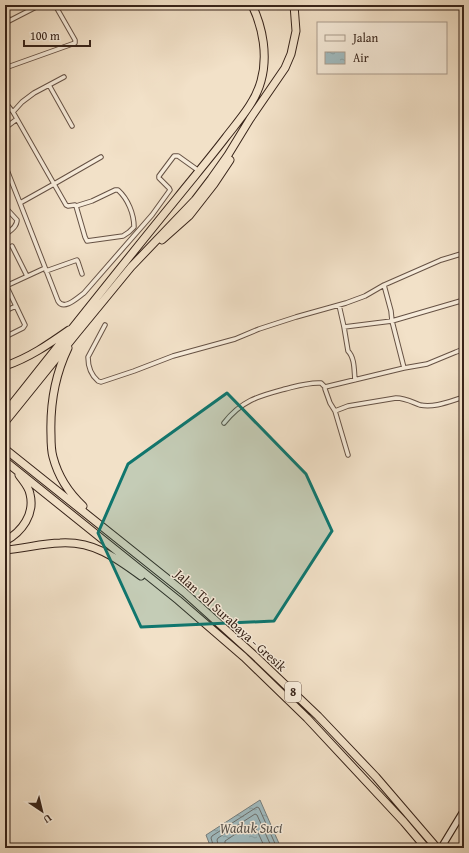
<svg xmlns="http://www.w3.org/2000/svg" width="469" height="853" font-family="'Gentium Book Plus',serif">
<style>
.water{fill:url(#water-ripples);stroke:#767e7d}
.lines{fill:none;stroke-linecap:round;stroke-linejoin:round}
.shore{stroke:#6c6f6c;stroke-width:1}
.minor-casing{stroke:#665245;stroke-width:5.5}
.secondary-casing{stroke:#372319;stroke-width:8}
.motorway-casing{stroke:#372319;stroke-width:9}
.minor{stroke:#f7ecdb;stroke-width:3.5}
.secondary{stroke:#f7ecdb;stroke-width:5.5}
.motorway{stroke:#f2e1c8;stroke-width:7}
.marked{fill:#0f766e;fill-opacity:0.2;stroke:#0f766e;stroke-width:3;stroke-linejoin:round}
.labels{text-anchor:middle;stroke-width:3;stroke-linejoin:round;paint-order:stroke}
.shield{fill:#f7ecdb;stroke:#715f53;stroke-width:1}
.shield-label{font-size:12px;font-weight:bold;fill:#372319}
.street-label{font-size:13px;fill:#372319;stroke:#f7ecdb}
.water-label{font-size:14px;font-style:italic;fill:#56514b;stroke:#f7ecdb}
</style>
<defs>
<pattern id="water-ripples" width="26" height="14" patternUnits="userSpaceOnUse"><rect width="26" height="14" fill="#a0bbc0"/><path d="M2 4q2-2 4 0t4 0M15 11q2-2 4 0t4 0" fill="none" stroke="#8aa0a4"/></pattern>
</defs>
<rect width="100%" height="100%" fill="#f2e1c8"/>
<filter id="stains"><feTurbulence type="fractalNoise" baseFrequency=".005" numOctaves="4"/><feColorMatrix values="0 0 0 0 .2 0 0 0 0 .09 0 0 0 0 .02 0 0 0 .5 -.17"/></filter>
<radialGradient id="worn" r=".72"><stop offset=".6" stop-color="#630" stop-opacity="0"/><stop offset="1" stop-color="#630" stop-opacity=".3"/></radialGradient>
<!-- water -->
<path class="water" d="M260 800 281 848H211L206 835Z"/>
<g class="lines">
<!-- shore -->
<path class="shore" d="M214 848 211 838 212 836 257 807 259 808 277 848
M219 848 217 840 218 838 255 814 257 815 272 848
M225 848V841L252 823 254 824 265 848"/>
<defs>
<path id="minor" d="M5 10 9 21
M5 23 40 5
M5 68 75 43V40L55 5
M49 85 72 126
M5 102 13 112
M17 119 54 184 101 157
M5 128 17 119 13 112 22 102 34 93 64 77
M5 165 20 203 58 301C64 311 77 298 84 293L152 215 170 190 169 188 159 178V176L174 156H178L199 171
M20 203 54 184 66 205 68 206 75 205 76 206 85 237 87 241 123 236 129 232 134 227C134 214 128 199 118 190H115L92 201 76 206
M5 207 17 220C17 227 10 231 5 235
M12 246 27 276
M46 271 77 260 78 262 82 274
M5 283 25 325 23 328 5 337
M384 285 441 260 464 253
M6 286 45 268
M339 305 344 327 348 351C355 358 354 371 355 380
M5 311 16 306
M105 325 88 357C88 366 91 375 98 381L101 382 134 371 173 356 235 339 259 329 296 317 346 303 365 296 384 285 391 311 392 321 404 368
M344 327 392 321 464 300
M335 411 348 406 396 398C405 398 412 402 420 405 435 408 450 401 464 397
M224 423C242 400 259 396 285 389 297 386 309 382 321 383L325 387
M348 455 335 411 330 403 325 389V387L404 368 427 364 456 352 464 349"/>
<path id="secondary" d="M441 848 464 810"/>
<path id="motorway" d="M162 240 189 216 214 184 230 160
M68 348C55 375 50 406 51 435 51 442 51 450 53 457 58 476 69 493 83 506
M5 366C29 358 49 344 69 330
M5 413C62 341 119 269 177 198 193 178 210 158 226 137 239 120 255 103 261 81 268 56 263 28 252 5
M5 422 76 334 131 267 195 200 211 179 228 155 250 119 285 68 291 54 296 31 294 5
M5 449 184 592 255 656 318 716 376 777 437 848
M5 461 178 600 244 657 307 718 404 822 426 848
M5 541C22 532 35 514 30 494 29 487 23 481 19 475
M5 550C23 549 42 543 60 543 93 541 115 557 141 576"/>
</defs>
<!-- minor casing -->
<use href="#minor" class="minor-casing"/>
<!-- secondary casing -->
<use href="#secondary" class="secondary-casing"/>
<!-- motorway casing -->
<use href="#motorway" class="motorway-casing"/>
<!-- minor -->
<use href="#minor" class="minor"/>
<!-- secondary -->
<use href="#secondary" class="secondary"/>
<!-- motorway -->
<use href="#motorway" class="motorway"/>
</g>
<!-- marked area -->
<path class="marked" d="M227 393 306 474 332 531 274 621 141 627 98 533 128 464Z"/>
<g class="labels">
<!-- shield labels -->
<rect class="shield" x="285" y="682" width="16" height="20" rx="3"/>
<g class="shield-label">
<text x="293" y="696">8</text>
</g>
<!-- street labels -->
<g class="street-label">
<text transform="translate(231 620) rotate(42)" y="5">Jalan Tol Surabaya - Gresik</text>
</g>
<!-- water labels -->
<g class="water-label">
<text x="251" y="833">Waduk Suci</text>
</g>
</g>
<!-- margin -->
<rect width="469" height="853" fill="none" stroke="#f2e1c8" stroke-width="20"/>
<rect x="6" y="6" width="457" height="841" fill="none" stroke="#372319" stroke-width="2"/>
<rect x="10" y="10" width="449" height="833" fill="none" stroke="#372319"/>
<!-- legend -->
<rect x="317" y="22" width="130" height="52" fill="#f7ecdb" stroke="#aa9c8d"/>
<rect x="325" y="35" width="20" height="6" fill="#f7ecdb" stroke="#aa9c8d"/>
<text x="353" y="42" font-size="12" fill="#372319">Jalan</text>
<rect x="325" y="52" width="20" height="12" fill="url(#water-ripples)" stroke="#aa9c8d"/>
<text x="353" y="62" font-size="12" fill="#372319">Air</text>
<!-- north arrow -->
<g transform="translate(42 811) rotate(145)" stroke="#f7ecdb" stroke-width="3" paint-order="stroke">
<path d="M0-3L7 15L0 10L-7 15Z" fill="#372319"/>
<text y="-6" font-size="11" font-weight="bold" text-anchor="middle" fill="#372319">U</text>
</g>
<!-- scale -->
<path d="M24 40v6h66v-6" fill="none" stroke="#372319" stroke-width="2"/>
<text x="30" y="40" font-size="12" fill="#372319" stroke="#f7ecdb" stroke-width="3" paint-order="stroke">100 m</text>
<rect width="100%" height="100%" filter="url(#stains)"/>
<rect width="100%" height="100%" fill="url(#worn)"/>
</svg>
